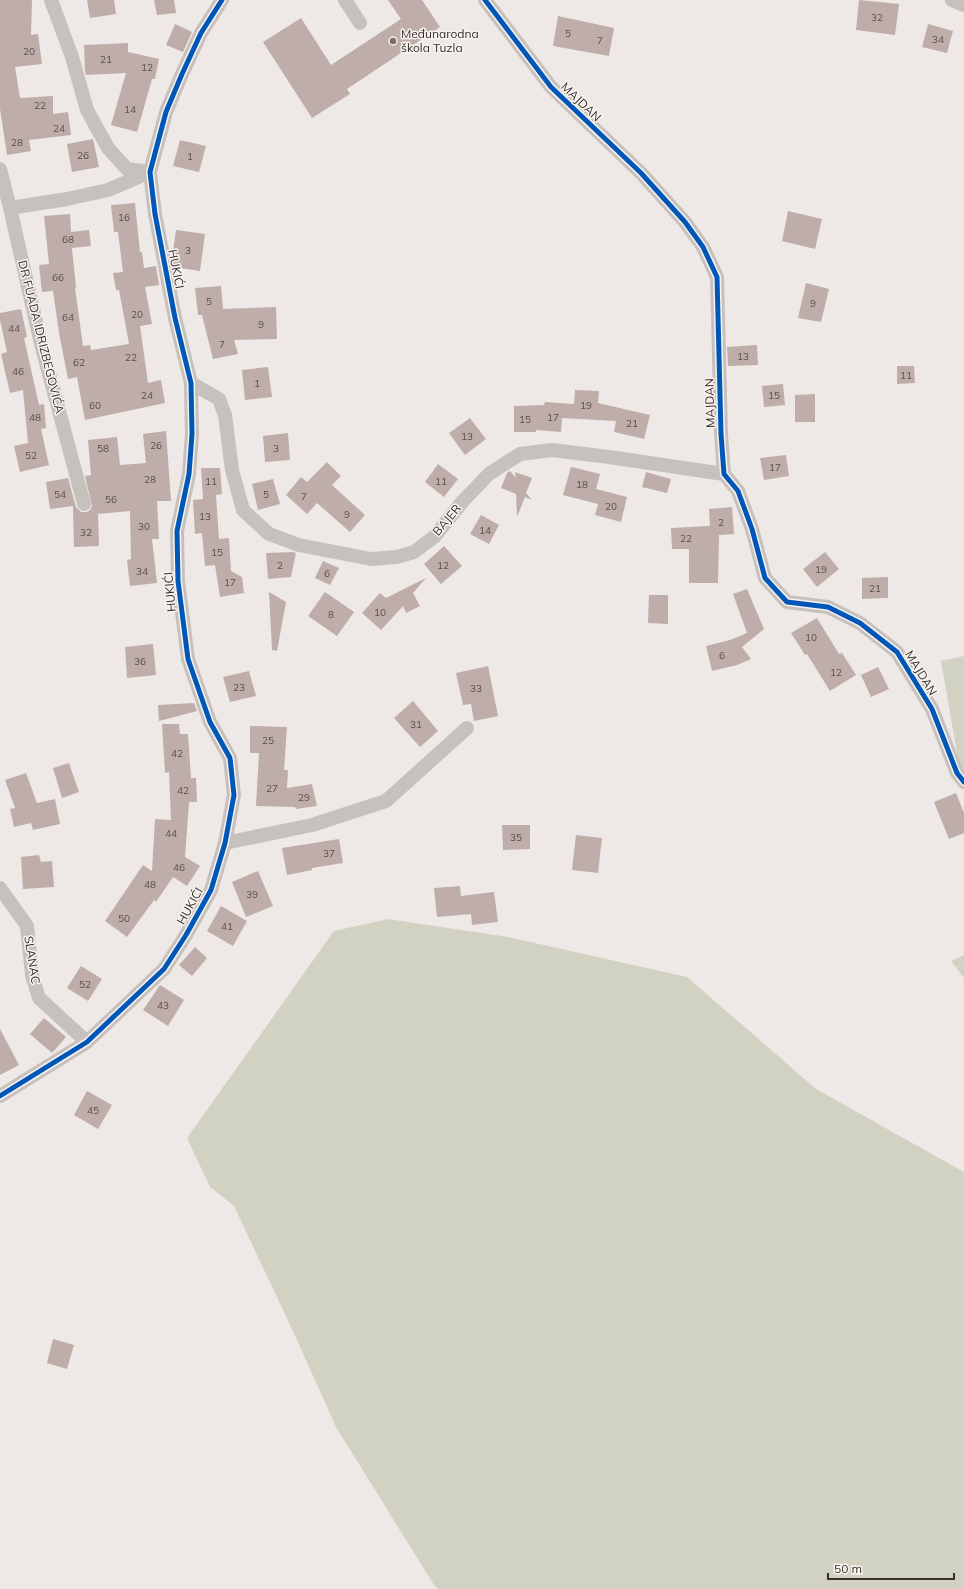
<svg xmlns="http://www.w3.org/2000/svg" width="964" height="1589" font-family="Mulish,sans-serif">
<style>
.green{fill:#d1d2c2}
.building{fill:#bfadaa}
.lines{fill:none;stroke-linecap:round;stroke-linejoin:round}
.street{stroke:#c7c1be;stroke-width:14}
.cycleway-casing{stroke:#f9f3ef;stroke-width:8}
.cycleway{stroke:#0057b8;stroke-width:5}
.poi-dot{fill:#78706d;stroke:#f9f3ef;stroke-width:1.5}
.labels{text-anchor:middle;stroke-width:3;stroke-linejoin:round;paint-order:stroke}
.number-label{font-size:10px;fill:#5a4e4c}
.poi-label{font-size:12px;fill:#382f2c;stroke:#f9f3ef;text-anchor:start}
.street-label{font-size:12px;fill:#382f2c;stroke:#f9f3ef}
</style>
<rect width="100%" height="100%" fill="#eee9e6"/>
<!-- green -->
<path class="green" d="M964 656V778L961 776 941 661Z
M388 919 508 937 687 977 816 1089 964 1172V1589H438L434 1585 336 1427 292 1329 234 1206 210 1187 187 1138 334 931Z
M964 955V978L951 961Z"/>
<!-- building -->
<path class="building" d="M0 0H32L31 35 38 34 42 64 15 67 20 98 53 96V114L68 112 71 135 29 140 31 151 7 155 0 109Z
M87 0H114L116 14 90 18Z
M154 0H174L176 13 157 15Z
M388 0H422L440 27 347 89 350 94 312 118 263 42 301 18 331 65 401 19Z
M859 0 899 4 895 35 856 30Z
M558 16 614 28 609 56 553 46Z
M175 24 192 32 183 52 166 45Z
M928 24 953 31 947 53 922 47Z
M128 43V52L159 59 155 79H152L137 132 111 125 126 73 86 75 85 71 84 45Z
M93 139 99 167 72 172 67 144Z
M180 140 206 146 199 172 173 166Z
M135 203 140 252H142L144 268 156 266 159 285 145 287 152 324 140 326 148 383 161 380 165 403 85 420 77 377 68 379 59 333 53 291 42 292 39 265 49 264 44 216 70 214 71 232 89 230 91 246 72 248 76 288H75L83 346 90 345 91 350 129 344 119 290H116L113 273 123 272 118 232H114L111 205Z
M788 211 822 219 815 249 782 241Z
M176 230 205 234 200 271 174 267 172 258Z
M806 283 829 289 821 322 798 318Z
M221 286 223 309 276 307 277 339 234 340 238 354 213 359 202 315H198L195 288Z
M21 309 27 337 24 338 39 405 44 404 46 428 41 429 49 465 20 472 14 446 28 443 23 390 10 393 1 354 7 352 0 320V313Z
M757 345 758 365 728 366 727 347Z
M897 366H914L915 383 897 384Z
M268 367 272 397 245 400 242 370Z
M783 384 785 405 764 407 762 386Z
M575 390 599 391 598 403 650 415 644 439 614 432 616 421 562 418 561 432 536 430V432H514V406L544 405 545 402 574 404Z
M815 394V422H795V395Z
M470 418 486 439 465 455 449 433Z
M166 431 171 501H157L159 539H152L157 583 130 586 127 560 131 559 130 511 98 514 99 546 74 547 73 506 50 509 46 482 68 478 76 507 81 512H87L90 510 92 506 85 476 91 475 88 440 117 437 120 465 146 463 143 434Z
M288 433 290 460 265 462 263 436Z
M786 455 789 476 764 480 760 458Z
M327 462 341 476 332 485 365 515 350 532 317 503 307 514 286 495 301 477 307 482Z
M438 464 458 479 444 497 425 482Z
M571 467 600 474 596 489 627 497 621 522 595 515 598 504 563 495Z
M201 468H220L222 494 216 495 219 539 229 538 231 571 242 577 244 593 220 597 215 565 205 566 202 533 195 534 193 500 203 499Z
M510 471 516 478 515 472 532 478 526 493 532 500 525 497 517 517 516 494 501 488 507 473Z
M646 472 671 479 667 493 642 487Z
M273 479 280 504 258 510 252 484Z
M732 507 734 534 719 535 718 583H689V549H672L671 528 710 526 709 509Z
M481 515 499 525 489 544 470 534Z
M444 546 462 566 441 584 424 564Z
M293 552 296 553 291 577 268 579 266 553Z
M825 552 839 569 817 587 803 569Z
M323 561 339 568 330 585 315 578Z
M888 577V598L862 599V578Z
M426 578 413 593 420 606 406 613 403 606 381 630 362 613 380 593 386 598Z
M747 589 764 629 742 647 751 659 737 665 712 671 706 646 730 640 747 633 733 594Z
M269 592 286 602 277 651 272 650Z
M325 592 354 612 337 636 308 616Z
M649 595H668V624L648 623Z
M817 618 839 654 842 653 856 675 830 691 807 654 805 655 791 633Z
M153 644 156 675 127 678 125 647Z
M488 666 498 716 474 721 471 704 463 705 456 673Z
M878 667 889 689 871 697 861 675Z
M249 671 256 696 230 702 223 677Z
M413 701 438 731 420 747 394 718Z
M194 703 197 711 159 721 158 705Z
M162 724H179L180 734H188L191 778H196L197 802H189L185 857 200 866 187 886 173 877 156 902 154 900 127 937 105 921 143 865 152 871 155 819 171 820 169 772 165 773Z
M250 726 287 727 284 770H288L287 788 312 784 317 806 296 809 295 807 256 806 259 753H250Z
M69 763 79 792 62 798 53 768Z
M26 773 37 803 55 799 60 824 33 830 31 823 14 827 10 809 15 808 5 780Z
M956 793 964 813V833L949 839 934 802Z
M502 825H530V849L503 850Z
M576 835 602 838 598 873 572 870Z
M339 839 343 863 312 868V870L287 875 282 848Z
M39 855 41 862 52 861 54 887 23 889 21 857Z
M258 871 273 906 246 917 232 882Z
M460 886 461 896 494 892 498 922 472 925 471 914 437 917 434 888Z
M221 906 247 921 233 946 207 931Z
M195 947 207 958 192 976 179 965Z
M81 966 102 979 88 1001 67 988Z
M160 985 184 1000 168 1026 143 1010Z
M44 1018 66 1037 52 1053 30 1034Z
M0 1029 19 1065 0 1075Z
M87 1091 112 1105 98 1129 74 1115Z
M53 1339 74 1345 67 1369 47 1363Z"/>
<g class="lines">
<!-- street -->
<path class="street" d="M51 0 72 57 87 110 108 148 127 169 150 172
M345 0 360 23
M485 0 551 87 641 173 685 222 703 247 717 277 721 434 724 474 738 491 752 529 765 578 787 602 828 607 860 623 897 652 932 709 957 773 964 782
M952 0 964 5
M0 169 10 208 41 344 84 504
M10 208 67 199 108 190 150 172
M191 383 219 399 225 415 232 470 243 510 269 534 299 545 371 559 397 557 414 552 434 537 463 501 489 474 520 454 552 450 609 457 724 474
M225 843 312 825 386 801 467 728
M0 888 27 926 32 975 39 998 87 1042
M0 1096 87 1042 164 969 186 935 211 890 225 843 234 795 230 758 210 722 188 659 178 581 177 531 189 474 192 434 191 383 175 318 155 214 150 172 166 112 182 74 201 33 222 0"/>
<defs>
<path id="cycleway" d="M485 0 551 87 641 173 685 222 703 247 717 277 721 434 724 474 738 491 752 529 765 578 787 602 828 607 860 623 897 652 932 709 957 773 964 782
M0 1096 87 1042 164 969 186 935 211 890 225 843 234 795 230 758 210 722 188 659 178 581 177 531 189 474 192 434 191 383 175 318 155 214 150 172 166 112 182 74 201 33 222 0"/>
</defs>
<!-- cycleway casing -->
<use href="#cycleway" class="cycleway-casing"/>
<!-- cycleway -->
<use href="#cycleway" class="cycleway"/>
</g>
<!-- markers -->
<circle class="poi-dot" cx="393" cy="41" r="4"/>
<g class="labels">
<!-- number labels -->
<g class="number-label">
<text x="877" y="21">32</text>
<text x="568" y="37">5</text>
<text x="938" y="43">34</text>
<text x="600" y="44">7</text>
<text x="29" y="55">20</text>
<text x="106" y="63">21</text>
<text x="147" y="71">12</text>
<text x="40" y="109">22</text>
<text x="130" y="113">14</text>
<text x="59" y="132">24</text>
<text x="17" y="146">28</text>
<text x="83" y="159">26</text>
<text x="190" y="160">1</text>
<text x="124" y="221">16</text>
<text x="68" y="243">68</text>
<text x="188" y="254">3</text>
<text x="58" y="281">66</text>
<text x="209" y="305">5</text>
<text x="813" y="307">9</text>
<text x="137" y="318">20</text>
<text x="68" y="321">64</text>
<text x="261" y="328">9</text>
<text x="14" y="332">44</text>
<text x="222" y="348">7</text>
<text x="743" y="360">13</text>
<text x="131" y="361">22</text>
<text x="79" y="366">62</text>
<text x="18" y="375">46</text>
<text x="906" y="379">11</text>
<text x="257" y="387">1</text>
<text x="147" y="399">24</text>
<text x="774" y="399">15</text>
<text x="95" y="409">60</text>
<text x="586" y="409">19</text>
<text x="35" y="421">48</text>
<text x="553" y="421">17</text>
<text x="525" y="423">15</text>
<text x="632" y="427">21</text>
<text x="467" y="440">13</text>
<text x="156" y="449">26</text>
<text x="103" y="452">58</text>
<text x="276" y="452">3</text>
<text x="31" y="459">52</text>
<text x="775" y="471">17</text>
<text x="150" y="483">28</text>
<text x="211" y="485">11</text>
<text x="441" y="485">11</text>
<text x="582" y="488">18</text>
<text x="60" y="498">54</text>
<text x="266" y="498">5</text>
<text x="304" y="500">7</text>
<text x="111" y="503">56</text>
<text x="611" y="510">20</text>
<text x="347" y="518">9</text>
<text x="205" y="520">13</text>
<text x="721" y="526">2</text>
<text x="144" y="530">30</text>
<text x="485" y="534">14</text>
<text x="86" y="536">32</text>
<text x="686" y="542">22</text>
<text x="217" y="556">15</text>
<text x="280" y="569">2</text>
<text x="443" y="569">12</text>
<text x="821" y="573">19</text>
<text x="142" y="575">34</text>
<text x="327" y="577">6</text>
<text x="230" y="586">17</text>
<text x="875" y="592">21</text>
<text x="380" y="616">10</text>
<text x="331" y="618">8</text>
<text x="811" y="641">10</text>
<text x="722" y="659">6</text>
<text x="140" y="665">36</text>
<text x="836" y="676">12</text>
<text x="239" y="691">23</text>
<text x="476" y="692">33</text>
<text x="416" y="728">31</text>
<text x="268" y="744">25</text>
<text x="177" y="757">42</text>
<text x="272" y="792">27</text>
<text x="183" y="794">42</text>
<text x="304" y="801">29</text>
<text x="171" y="837">44</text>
<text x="516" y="841">35</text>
<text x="329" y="857">37</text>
<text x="179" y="871">46</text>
<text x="150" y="888">48</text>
<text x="252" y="898">39</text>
<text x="124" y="922">50</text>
<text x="227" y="930">41</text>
<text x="85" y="988">52</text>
<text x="163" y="1009">43</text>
<text x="93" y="1114">45</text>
</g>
<!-- poi labels -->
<g class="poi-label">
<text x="401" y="38">Međunarodna<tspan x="401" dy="14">škola Tuzla</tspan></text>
</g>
<!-- street labels -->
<g class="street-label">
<text transform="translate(581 102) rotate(44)" y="4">MAJDAN</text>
<text transform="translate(176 269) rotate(79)" y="4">HUKIĆI</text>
<text transform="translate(41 337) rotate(76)" y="4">DR FUADA IDRIZBEGOVIĆA</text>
<text transform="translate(710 403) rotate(-92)" y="4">MAJDAN</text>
<text transform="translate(447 520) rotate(-50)" y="4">BAJER</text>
<text transform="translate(170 592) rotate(-95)" y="4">HUKIĆI</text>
<text transform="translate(921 673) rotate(59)" y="4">MAJDAN</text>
<text transform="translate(190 906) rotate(-61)" y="4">HUKIĆI</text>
<text transform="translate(32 960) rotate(81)" y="4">SLANAC</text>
</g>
</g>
<!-- scale -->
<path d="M828 1573v6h126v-6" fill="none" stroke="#382f2c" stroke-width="2"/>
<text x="834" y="1573" font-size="12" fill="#382f2c" stroke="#f9f3ef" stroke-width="3" paint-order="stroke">50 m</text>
</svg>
